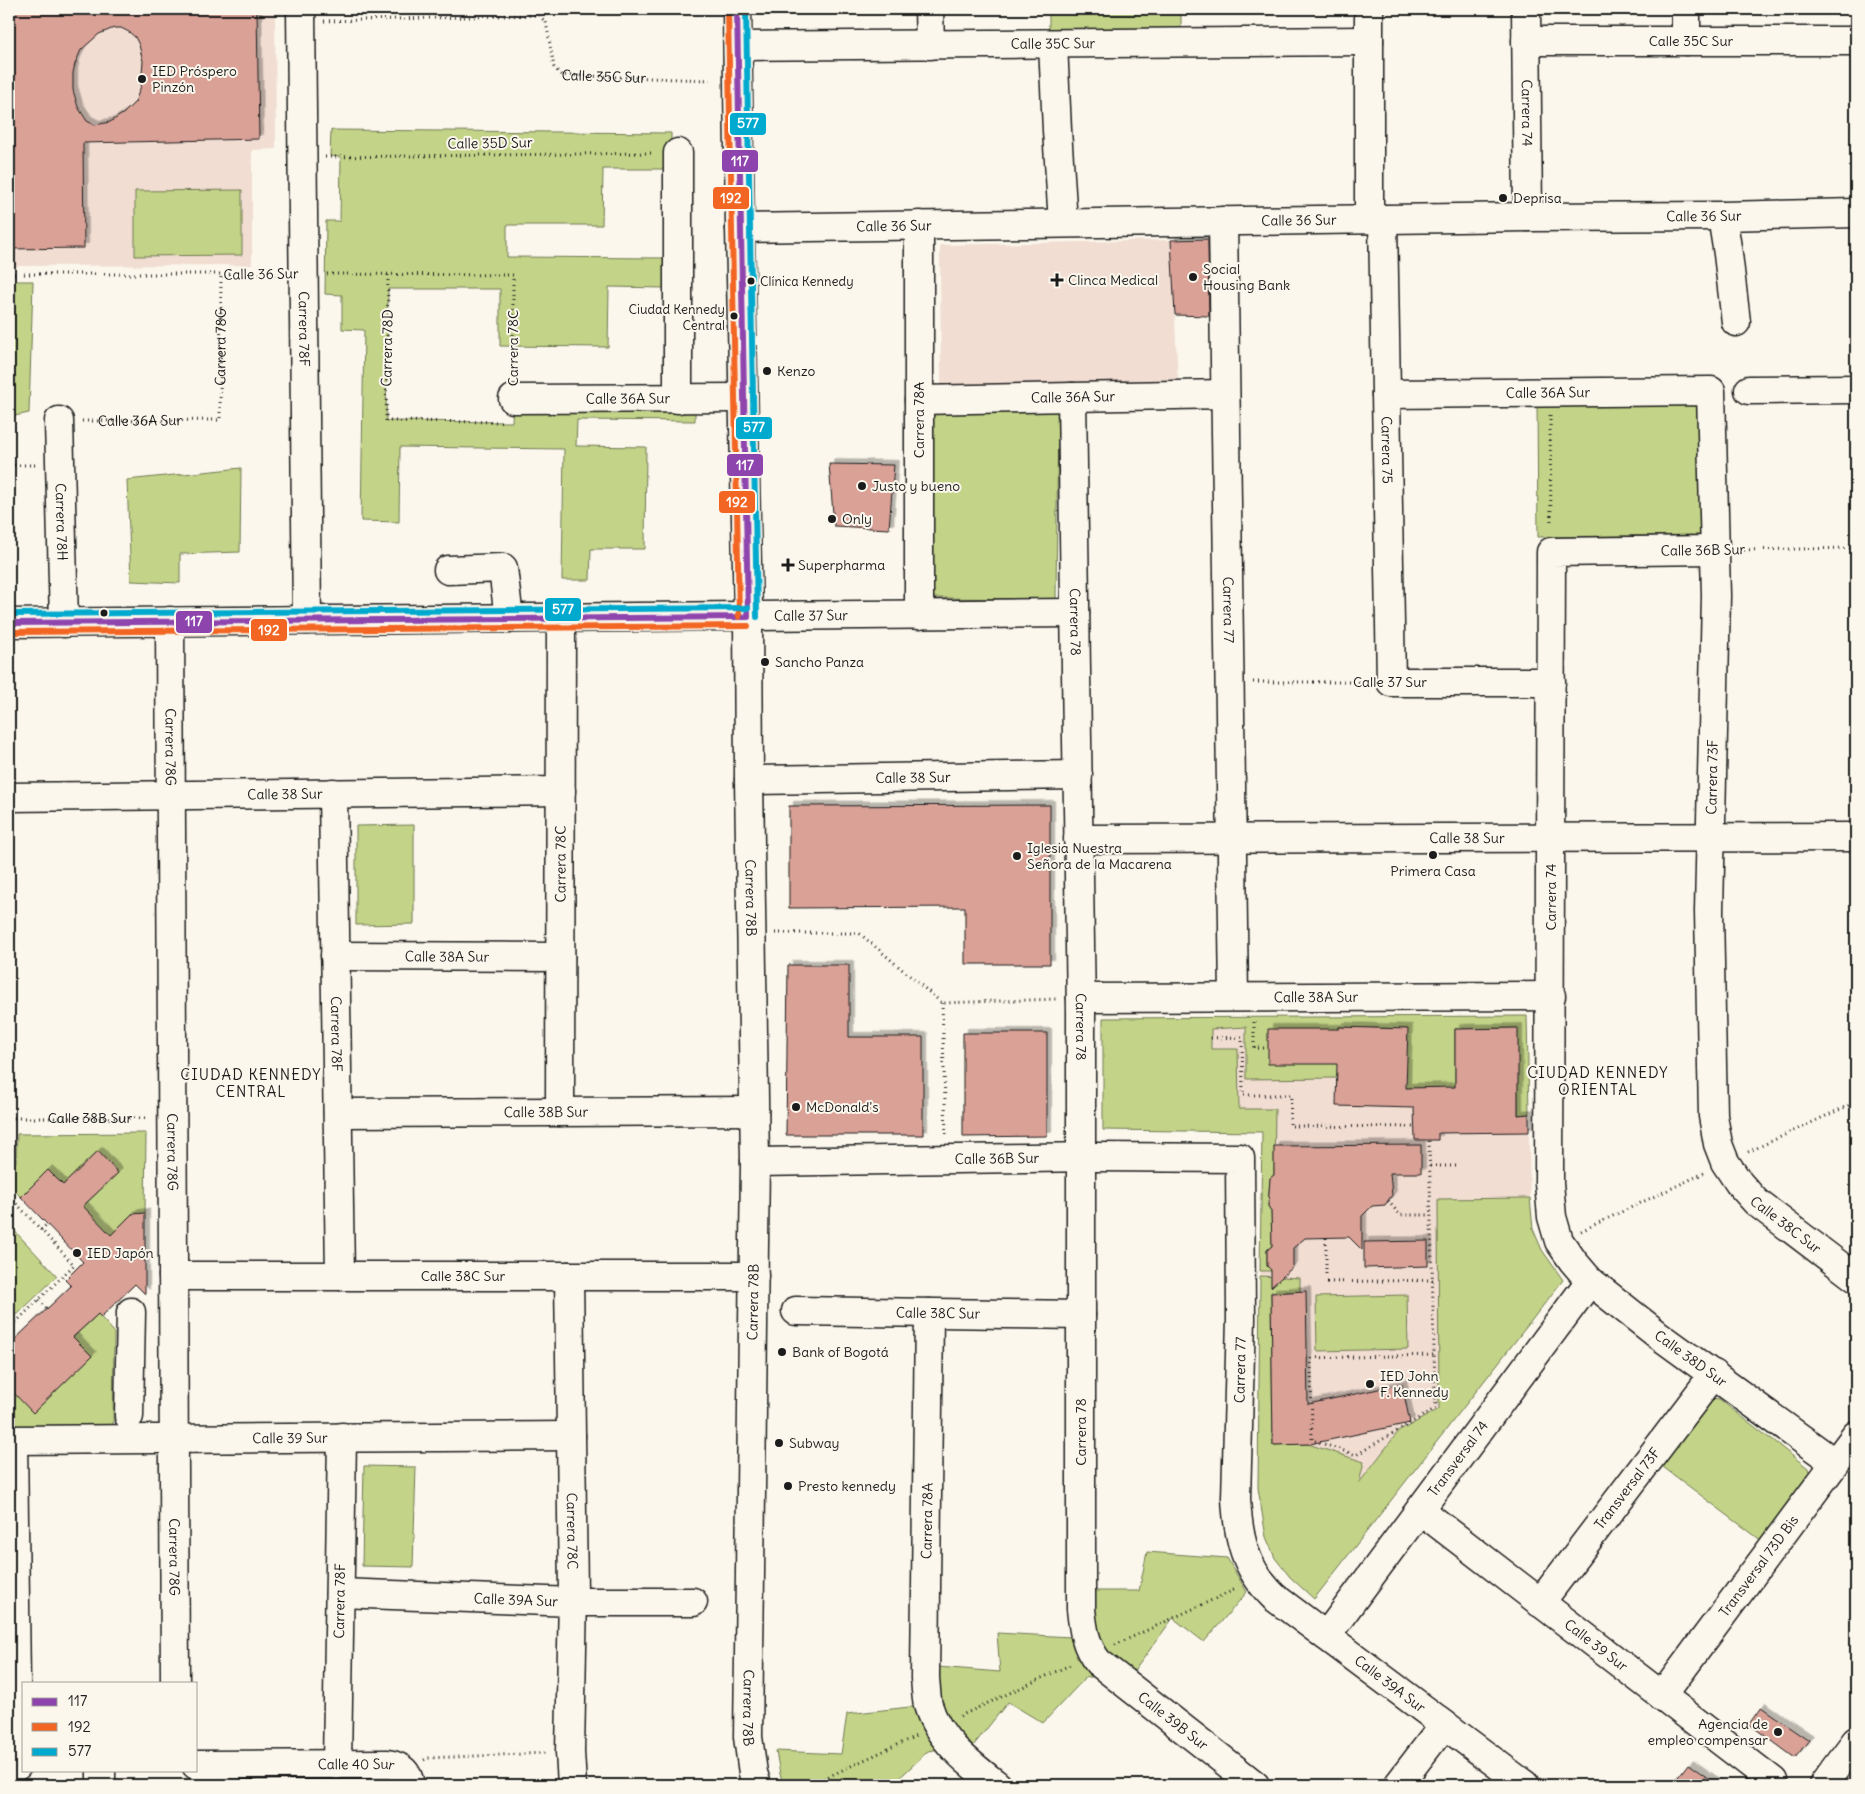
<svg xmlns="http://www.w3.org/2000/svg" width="1865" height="1794" font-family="Delius,sans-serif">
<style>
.built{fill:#f1ddd2}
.green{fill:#c3d488;stroke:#707852}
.building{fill:#daa197;stroke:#1c1c1c;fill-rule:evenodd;filter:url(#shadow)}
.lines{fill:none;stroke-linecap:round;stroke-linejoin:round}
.minor-casing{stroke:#1c1c1c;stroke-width:31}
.major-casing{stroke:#1c1c1c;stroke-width:31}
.path{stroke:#1c1c1c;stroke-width:3;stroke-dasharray:1 4;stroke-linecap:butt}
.minor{stroke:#fbf7ec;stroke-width:28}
.major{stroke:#fbf7ec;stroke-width:28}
.bus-1-casing{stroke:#fbf7ec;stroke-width:10}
.bus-2-casing{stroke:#fbf7ec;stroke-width:10}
.bus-3-casing{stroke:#fbf7ec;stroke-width:10}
.bus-1{stroke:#8e44ad;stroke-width:6}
.bus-2{stroke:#f26522;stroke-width:6}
.bus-3{stroke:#00a9ce;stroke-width:6}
.poi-dot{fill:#1c1c1c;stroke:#fbf7ec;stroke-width:2}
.labels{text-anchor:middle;stroke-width:4;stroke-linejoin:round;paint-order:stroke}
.bus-label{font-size:13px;fill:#1c1c1c;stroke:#fbf7ec;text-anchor:start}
.street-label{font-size:14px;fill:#1c1c1c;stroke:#fbf7ec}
.poi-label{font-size:14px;fill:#1c1c1c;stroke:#fbf7ec;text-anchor:start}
.neighbourhood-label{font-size:15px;letter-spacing:1px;fill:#1c1c1c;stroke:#fbf7ec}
.line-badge{stroke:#fbf7ec;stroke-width:2}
.badge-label{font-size:14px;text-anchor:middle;font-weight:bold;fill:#fff}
</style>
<defs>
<filter id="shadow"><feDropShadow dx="4.5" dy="-4.5" stdDeviation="0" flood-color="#0004"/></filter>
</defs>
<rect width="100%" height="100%" fill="#fbf7ec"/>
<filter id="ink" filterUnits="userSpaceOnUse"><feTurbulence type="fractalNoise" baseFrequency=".02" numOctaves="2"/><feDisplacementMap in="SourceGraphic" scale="10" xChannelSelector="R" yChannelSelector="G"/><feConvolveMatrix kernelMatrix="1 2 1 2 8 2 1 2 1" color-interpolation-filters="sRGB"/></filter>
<g filter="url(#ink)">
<!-- built -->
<path class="built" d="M9 9H275L276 149 252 150V265L9 266Z
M1171 240 1178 382 941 386 940 245Z
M1527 1016 1530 1198 1533 1229 1542 1250 1563 1280 1314 1599 1290 1577 1275 1558 1266 1537 1258 1488 1262 1132 1103 1130V1018Z"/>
<!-- green -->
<path class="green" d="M1049 9H1181V29L1049 32Z
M331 130 671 133V169H603L602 225H507V257L665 258V288L609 287 608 347 500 346V289H388L386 421 512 422 513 399 695 401V421L577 420 576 446 646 447 645 549H591L590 580H562L564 449 400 447 399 522 361 521 364 330 342 329V295L325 294 326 221H340L341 157 330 156Z
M242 190V255L135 256V191Z
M9 281H33L29 413 14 416 9 451Z
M1700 399 1701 535 1538 537 1537 401Z
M931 407 1058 408 1056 599 928 598Z
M241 468 240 552 180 554V583L131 581 127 480Z
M414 825V924L356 925V826Z
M1527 1016 1529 1114 1518 1115 1517 1028 1455 1029V1115L1440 1088H1405L1407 1029 1339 1027 1337 1078 1246 1079V1027L1211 1029V1049H1238L1239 1109H1275L1274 1175 1270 1178 1268 1206 1271 1211 1272 1246 1267 1250V1266L1272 1271H1260L1262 1132 1103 1130V1018Z
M146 1133 145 1213 132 1214 99 1247 96 1220 83 1206 118 1173 98 1152 63 1185 48 1170 21 1197 9 1185V1168L16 1162 17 1134Z
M1530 1198 1533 1229 1542 1250 1563 1280 1314 1599 1290 1577 1275 1558 1266 1537 1258 1488 1260 1276 1300 1278V1292H1271L1273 1445 1308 1444 1364 1462 1359 1483 1398 1432 1439 1409 1438 1199Z
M9 1225 57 1276 17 1315 9 1306Z
M1407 1295 1408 1349 1317 1351 1316 1297Z
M98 1314 114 1332 113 1430 9 1431V1397L38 1370 33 1412 92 1356 79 1343 54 1366 49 1360Z
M1712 1398 1719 1399 1808 1468 1810 1476 1762 1541 1659 1464Z
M364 1466 416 1467 413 1567 362 1566Z
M1147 1552 1227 1558 1247 1592 1204 1642 1173 1618 1135 1670 1085 1678 1043 1723 1008 1702 973 1746 952 1747 928 1751 892 1785H784L780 1774 776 1751 841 1754 847 1714 928 1705 925 1666 1000 1672 997 1633 1071 1637 1094 1591H1139Z"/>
<!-- building -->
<path class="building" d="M9 9H257L259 139 83 143 84 248 9 249ZM114 28H121L129 32 135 37 139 45 143 61 141 86 135 102 124 113 110 122 95 125 87 121 78 107 73 90V73L75 64 81 50 99 34Z
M1208 239 1209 316 1175 315 1171 240Z
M829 464 894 465 889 529 834 526Z
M1050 805V964H965V907L789 908V806Z
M788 965H849V1037H923V1135H786Z
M1339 1027 1408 1029 1406 1088 1455 1087V1029L1518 1028V1115L1529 1114V1132L1438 1133V1140H1415L1414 1108 1336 1106 1337 1064H1268V1029H1339Z
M963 1033H1047V1136L963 1137Z
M1421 1145V1173H1390L1392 1195 1385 1205 1372 1206 1362 1216V1250L1349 1237 1305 1238 1293 1248V1267L1271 1287V1270L1267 1266V1250L1272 1246 1271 1211 1268 1206 1270 1178 1274 1175V1146Z
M98 1151 118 1173 83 1206 111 1235 132 1214 145 1213V1294L135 1284 101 1317 98 1314 73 1337 92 1356 33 1413 9 1388V1345L71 1286 65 1280 83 1262 21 1197 48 1170 63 1185Z
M1428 1241V1266L1364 1268V1242Z
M1306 1291 1308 1404 1402 1384 1410 1423 1310 1444 1273 1445 1271 1293Z
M1761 1707 1809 1740 1795 1758 1749 1724Z
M1688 1764 1718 1785H1672Z"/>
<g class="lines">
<defs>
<g id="minor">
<path id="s4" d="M301 9 307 620"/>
<path id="s5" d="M737 9 740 228 748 617 749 780 755 1162 748 1737 753 1773 757 1785"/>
<path d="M929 9 930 45"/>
<path id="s6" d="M1526 9 1528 217"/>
<path d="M1686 9V41"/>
<path id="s7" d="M1526 41H1856"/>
<path d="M1053 44 1057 130 1063 223"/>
<path id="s8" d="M738 46 1369 41"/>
<path d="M1722 216 1728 254 1736 322"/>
<path d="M1369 219V9"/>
<path id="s9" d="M1383 219 1391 682H1551"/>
<path id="s10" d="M1223 221 1234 997"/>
<path id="s11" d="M740 228 1528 217 1722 216 1856 213"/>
<path d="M1749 390 1856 389"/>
<path id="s12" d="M1386 394 1711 391 1716 596 1709 911 1713 1116 1718 1144 1725 1162 1739 1183 1756 1202 1856 1278"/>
<path id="s13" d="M1072 397 1081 1013V1609C1083 1628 1085 1646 1098 1662L1255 1785"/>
<path id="s14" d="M513 399 743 398"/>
<path d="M678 399V153"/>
<path id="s15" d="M919 400 1225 394"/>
<path id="s16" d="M59 421 64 623"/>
<path id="s17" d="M1715 550 1551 552 1549 1183 1552 1217 1559 1241 1573 1261 1590 1281 1657 1334 1835 1463"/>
<path d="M448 570 503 568 509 619"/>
<path d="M919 615V225"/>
<path id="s18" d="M170 621 175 1683"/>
<path id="s19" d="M9 623 1075 613"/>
<path id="s20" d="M749 780 1078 775"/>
<path id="s21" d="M333 793 340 1276"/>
<path id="s22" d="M9 797 561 791"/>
<path id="s23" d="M1078 839 1856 837"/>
<path id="s24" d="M335 956 560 957"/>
<path id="s25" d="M1081 998 1551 996"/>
<path id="s26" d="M560 1112 561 618"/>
<path id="s27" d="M338 1113 754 1111"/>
<path id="s28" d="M755 1162 1095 1157 1240 1158 1241 1319 1236 1498C1238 1538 1245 1569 1274 1597L1525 1785"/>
<path id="s29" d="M173 1276H754"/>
<path id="s30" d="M569 1276 573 1594 570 1752 572 1785"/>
<path id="s31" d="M796 1311 1081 1315"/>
<path d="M929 1313 925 1678C926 1687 926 1697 928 1705 938 1740 970 1764 997 1785"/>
<path d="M129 1416 131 1312"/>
<path id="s32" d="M9 1440 571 1436"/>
<path d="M13 1440 17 1766"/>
<path id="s33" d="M1420 1510 1773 1781"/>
<path id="s34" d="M340 1593 573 1602H693"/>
<path id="s35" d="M1540 1603 1714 1374"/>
<path id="s36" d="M1326 1636 1590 1281"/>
<path id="s37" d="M1662 1696 1856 1435"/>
<path id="s38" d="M196 1765 388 1764C401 1766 408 1772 410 1785"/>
<path id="s39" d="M337 1765 342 1437"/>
<path d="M101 1785V1770"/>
<path d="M1398 1785 1444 1725"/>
</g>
<path id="major" d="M1823 1785 1856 1741"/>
</defs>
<!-- minor casing -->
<use href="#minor" class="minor-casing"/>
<!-- major casing -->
<use href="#major" class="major-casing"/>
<!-- path -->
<g class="path">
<path id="s1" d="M324 21 538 15 546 22 554 67 561 75 710 80"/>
<path d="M325 157 654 153"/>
<path d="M9 274H281"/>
<path d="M327 274 513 275V375"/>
<path d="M388 275 386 421 504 422"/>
<path d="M1550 415 1551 529"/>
<path id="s2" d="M82 421 220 420 221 274"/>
<path d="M9 465H36"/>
<path d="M1739 550 1855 548"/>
<path d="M1253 682H1367"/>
<path d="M775 933H859L942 1003 1058 999"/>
<path d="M942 1003 946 1135"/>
<path d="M1254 1022V1048H1268"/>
<path d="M1211 1038 1242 1037 1243 1095H1291L1290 1126 1414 1127"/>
<path id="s3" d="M9 1118H148"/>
<path d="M1748 1152 1856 1102"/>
<path d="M1430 1166H1457"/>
<path d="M9 1196 15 1202 9 1208"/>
<path d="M1388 1201 1400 1215H1431"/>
<path d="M41 1230 47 1224"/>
<path d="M1581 1231 1704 1173"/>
<path d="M1326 1238V1282L1433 1280"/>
<path d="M39 1300 47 1309"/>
<path d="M9 1320 13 1325 74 1265 15 1202"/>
<path d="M1307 1358 1434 1355"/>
<path d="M1311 1358 1312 1440 1356 1455 1436 1408 1435 1390"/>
<path d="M1404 1397 1435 1390 1429 1140"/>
<path d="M1115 1645 1236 1589"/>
<path d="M960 1716 1070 1665"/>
<path d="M424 1760 428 1758 547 1753"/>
<path d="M810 1785 916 1736"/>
</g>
<!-- minor -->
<use href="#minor" class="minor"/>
<!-- major -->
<use href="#major" class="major"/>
<defs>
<path id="bus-1" d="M737 9 748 617
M9 623 748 617"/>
<path id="bus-2" d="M728 9 739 617
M9 632 748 626"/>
<path id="bus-3" d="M746 9 757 617
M9 614 748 608"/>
</defs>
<!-- bus-1 casing -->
<use href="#bus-1" class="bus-1-casing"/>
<!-- bus-2 casing -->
<use href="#bus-2" class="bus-2-casing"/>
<!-- bus-3 casing -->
<use href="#bus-3" class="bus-3-casing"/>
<!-- bus-1 -->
<use href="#bus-1" class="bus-1"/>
<!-- bus-2 -->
<use href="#bus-2" class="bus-2"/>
<!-- bus-3 -->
<use href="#bus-3" class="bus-3"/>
</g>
</g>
<!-- markers -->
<g class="poi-dot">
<circle cx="142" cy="79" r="5"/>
<circle cx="1503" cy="198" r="5"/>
<circle cx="1193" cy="277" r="5"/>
<path d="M1054.5 272.5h5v5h5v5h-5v5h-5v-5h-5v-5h5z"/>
<circle cx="751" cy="281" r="4.5"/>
<circle cx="734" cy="316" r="4.5"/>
<circle cx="767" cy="371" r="5"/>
<circle cx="862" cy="486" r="5"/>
<circle cx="832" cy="519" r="5"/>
<path d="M785.5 557.5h5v5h5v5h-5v5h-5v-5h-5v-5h5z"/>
<circle cx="104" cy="613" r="4.5"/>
<circle cx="765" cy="662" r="5"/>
<circle cx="1433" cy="855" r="5"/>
<circle cx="1017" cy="856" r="5"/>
<circle cx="796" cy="1107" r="5"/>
<circle cx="77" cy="1253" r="5"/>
<circle cx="782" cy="1352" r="5"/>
<circle cx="1370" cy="1384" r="5"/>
<circle cx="779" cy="1443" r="5"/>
<circle cx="788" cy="1486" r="5"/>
<circle cx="1778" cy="1732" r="5"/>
</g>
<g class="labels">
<!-- bus labels -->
<g class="bus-label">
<text x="760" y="286">Clínica Kennedy</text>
<text x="725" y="314" text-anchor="end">Ciudad Kennedy<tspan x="725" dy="16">Central</tspan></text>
</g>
<!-- street labels -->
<g class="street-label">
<text dy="5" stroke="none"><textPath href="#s7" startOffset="165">Calle 35C Sur</textPath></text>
<text dy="5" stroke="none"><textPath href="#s8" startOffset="315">Calle 35C Sur</textPath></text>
<text dy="5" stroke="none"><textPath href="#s1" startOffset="324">Calle 35C Sur</textPath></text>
<text dy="5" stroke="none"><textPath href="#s6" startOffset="104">Carrera 74</textPath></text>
<text transform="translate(490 143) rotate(-1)" y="5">Calle 35D Sur</text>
<text dy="5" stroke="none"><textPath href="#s11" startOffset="964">Calle 36 Sur</textPath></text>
<text dy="5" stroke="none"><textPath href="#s11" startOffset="559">Calle 36 Sur</textPath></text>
<text dy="5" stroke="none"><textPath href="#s11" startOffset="154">Calle 36 Sur</textPath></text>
<text transform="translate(261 274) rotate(-1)" y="5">Calle 36 Sur</text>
<text dy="5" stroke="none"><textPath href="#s4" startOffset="320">Carrera 78F</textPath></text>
<text dy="5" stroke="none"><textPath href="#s2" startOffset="211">Carrera 78G</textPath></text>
<text transform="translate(387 348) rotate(-89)" y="5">Carrera 78D</text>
<text transform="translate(513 348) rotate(-90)" y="5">Carrera 78C</text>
<text dy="5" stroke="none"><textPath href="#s12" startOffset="162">Calle 36A Sur</textPath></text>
<text dy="5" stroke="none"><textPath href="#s15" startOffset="154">Calle 36A Sur</textPath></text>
<text dy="5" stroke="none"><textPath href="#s14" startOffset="115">Calle 36A Sur</textPath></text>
<text dy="5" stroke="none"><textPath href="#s2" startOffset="58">Calle 36A Sur</textPath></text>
<text transform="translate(919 420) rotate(-90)" y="5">Carrera 78A</text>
<text dy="5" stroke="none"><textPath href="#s9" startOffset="231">Carrera 75</textPath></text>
<text dy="5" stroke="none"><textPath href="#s16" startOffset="101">Carrera 78H</textPath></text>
<text transform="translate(1703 550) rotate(-1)" y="5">Calle 36B Sur</text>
<text dy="5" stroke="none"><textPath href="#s10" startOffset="389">Carrera 77</textPath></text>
<text dy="5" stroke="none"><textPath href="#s19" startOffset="802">Calle 37 Sur</textPath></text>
<text dy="5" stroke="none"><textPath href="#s13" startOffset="225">Carrera 78</textPath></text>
<text x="1390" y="687">Calle 37 Sur</text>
<text dy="5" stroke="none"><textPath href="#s18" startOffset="126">Carrera 78G</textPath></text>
<text transform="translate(1712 777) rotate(-89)" y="5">Carrera 73F</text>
<text dy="5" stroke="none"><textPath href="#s20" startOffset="164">Calle 38 Sur</textPath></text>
<text dy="5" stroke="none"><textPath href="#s22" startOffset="276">Calle 38 Sur</textPath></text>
<text dy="5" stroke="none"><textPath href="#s23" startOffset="389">Calle 38 Sur</textPath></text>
<text dy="5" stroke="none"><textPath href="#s26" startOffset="248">Carrera 78C</textPath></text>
<text transform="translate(1551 897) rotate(-90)" y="5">Carrera 74</text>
<text dy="5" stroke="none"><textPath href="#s5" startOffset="889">Carrera 78B</textPath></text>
<text dy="5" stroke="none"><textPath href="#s24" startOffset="112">Calle 38A Sur</textPath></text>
<text dy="5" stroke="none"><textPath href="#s25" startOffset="235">Calle 38A Sur</textPath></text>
<text dy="5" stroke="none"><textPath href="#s13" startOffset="630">Carrera 78</textPath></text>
<text dy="5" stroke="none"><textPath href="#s21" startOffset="241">Carrera 78F</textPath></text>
<text dy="5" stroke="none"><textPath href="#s27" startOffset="208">Calle 38B Sur</textPath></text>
<text dy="5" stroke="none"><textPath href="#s3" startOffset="81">Calle 38B Sur</textPath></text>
<text dy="5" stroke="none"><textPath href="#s18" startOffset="531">Carrera 78G</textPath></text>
<text dy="5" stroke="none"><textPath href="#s28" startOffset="242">Calle 36B Sur</textPath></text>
<text dy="5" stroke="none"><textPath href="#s12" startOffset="1186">Calle 38C Sur</textPath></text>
<text dy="5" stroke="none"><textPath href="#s29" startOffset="290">Calle 38C Sur</textPath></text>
<text transform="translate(753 1302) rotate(-89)" y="5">Carrera 78B</text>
<text dy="5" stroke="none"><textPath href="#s31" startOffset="142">Calle 38C Sur</textPath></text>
<text dy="5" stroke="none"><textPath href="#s17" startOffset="1032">Calle 38D Sur</textPath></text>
<text transform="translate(1240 1370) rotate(-89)" y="5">Carrera 77</text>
<text transform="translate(1081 1432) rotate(-90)" y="5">Carrera 78</text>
<text dy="5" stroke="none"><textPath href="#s32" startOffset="281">Calle 39 Sur</textPath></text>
<text dy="5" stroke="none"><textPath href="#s36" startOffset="221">Transversal 74</textPath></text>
<text dy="5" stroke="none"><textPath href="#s35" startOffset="144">Transversal 73F</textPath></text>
<text transform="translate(927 1521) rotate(-89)" y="5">Carrera 78A</text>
<text dy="5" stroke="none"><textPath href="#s30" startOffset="255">Carrera 78C</textPath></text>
<text dy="5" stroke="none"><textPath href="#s18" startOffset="936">Carrera 78G</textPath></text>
<text dy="5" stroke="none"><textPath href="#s37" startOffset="162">Transversal 73D Bis</textPath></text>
<text dy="5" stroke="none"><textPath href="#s34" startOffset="176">Calle 39A Sur</textPath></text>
<text dy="5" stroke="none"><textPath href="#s39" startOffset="164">Carrera 78F</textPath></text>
<text dy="5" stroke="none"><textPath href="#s33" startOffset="222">Calle 39 Sur</textPath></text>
<text dy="5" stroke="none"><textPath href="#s28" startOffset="1079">Calle 39A Sur</textPath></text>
<text dy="5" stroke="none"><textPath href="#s5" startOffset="1699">Carrera 78B</textPath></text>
<text dy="5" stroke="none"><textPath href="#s13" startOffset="1364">Calle 39B Sur</textPath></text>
<text dy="5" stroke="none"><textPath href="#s38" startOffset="160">Calle 40 Sur</textPath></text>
</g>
<!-- poi labels -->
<g class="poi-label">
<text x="152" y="76">IED Próspero<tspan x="152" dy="16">Pinzón</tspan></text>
<text x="1513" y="203">Deprisa</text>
<text x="1203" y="274">Social<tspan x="1203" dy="16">Housing Bank</tspan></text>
<text x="1068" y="285">Clinca Medical</text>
<text x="777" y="376">Kenzo</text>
<text x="872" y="491">Justo y bueno</text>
<text x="842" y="524">Only</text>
<text x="798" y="570">Superpharma</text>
<text x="775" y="667">Sancho Panza</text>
<text x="1027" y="853">Iglesia Nuestra<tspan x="1027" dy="16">Señora de la Macarena</tspan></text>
<text x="1433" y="876" text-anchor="middle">Primera Casa</text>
<text x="806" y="1112">McDonald's</text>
<text x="87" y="1258">IED Japón</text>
<text x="792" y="1357">Bank of Bogotá</text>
<text x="1380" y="1381">IED John<tspan x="1380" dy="16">F. Kennedy</tspan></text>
<text x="789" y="1448">Subway</text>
<text x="798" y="1491">Presto kennedy</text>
<text x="1768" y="1729" text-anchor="end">Agencia de<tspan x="1768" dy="16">empleo compensar</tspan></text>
</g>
<!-- neighbourhood labels -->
<g class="neighbourhood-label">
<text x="1598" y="1078">CIUDAD KENNEDY<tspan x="1598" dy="17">ORIENTAL</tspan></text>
<text x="251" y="1080">CIUDAD KENNEDY<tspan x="251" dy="17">CENTRAL</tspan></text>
</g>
</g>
<g class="line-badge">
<rect x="729" y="112" width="38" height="24" rx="5" fill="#00a9ce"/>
<rect x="721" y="149" width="38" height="24" rx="5" fill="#8e44ad"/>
<rect x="712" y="186" width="38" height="24" rx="5" fill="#f26522"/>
<rect x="735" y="416" width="38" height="24" rx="5" fill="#00a9ce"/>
<rect x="726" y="453" width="38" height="24" rx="5" fill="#8e44ad"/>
<rect x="718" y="490" width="38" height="24" rx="5" fill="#f26522"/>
<rect x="544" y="597" width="38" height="25" rx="5" fill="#00a9ce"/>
<rect x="175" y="610" width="38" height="24" rx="5" fill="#8e44ad"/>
<rect x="250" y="618" width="38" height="24" rx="5" fill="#f26522"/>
</g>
<g class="badge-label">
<text x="748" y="128">577</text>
<text x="740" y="166">117</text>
<text x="731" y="203">192</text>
<text x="754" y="432">577</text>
<text x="745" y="470">117</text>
<text x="737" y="507">192</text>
<text x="563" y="614">577</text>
<text x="194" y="626">117</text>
<text x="269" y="635">192</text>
</g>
<!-- margin -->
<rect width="1865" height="1794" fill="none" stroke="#fbf7ec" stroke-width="30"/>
<rect x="15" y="15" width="1835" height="1764" fill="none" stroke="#1c1c1c" stroke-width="2" filter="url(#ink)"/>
<!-- legend -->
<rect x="22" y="1682" width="175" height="90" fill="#fbf7ec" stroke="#a29f99"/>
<rect x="32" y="1698" width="25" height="8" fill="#8e44ad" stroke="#a29f99"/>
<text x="68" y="1706" font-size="15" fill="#1c1c1c">117</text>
<rect x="32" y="1723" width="25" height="8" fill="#f26522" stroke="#a29f99"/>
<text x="68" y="1732" font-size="15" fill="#1c1c1c">192</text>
<rect x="32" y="1748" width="25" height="8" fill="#00a9ce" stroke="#a29f99"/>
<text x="68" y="1756" font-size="15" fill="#1c1c1c">577</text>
</svg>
